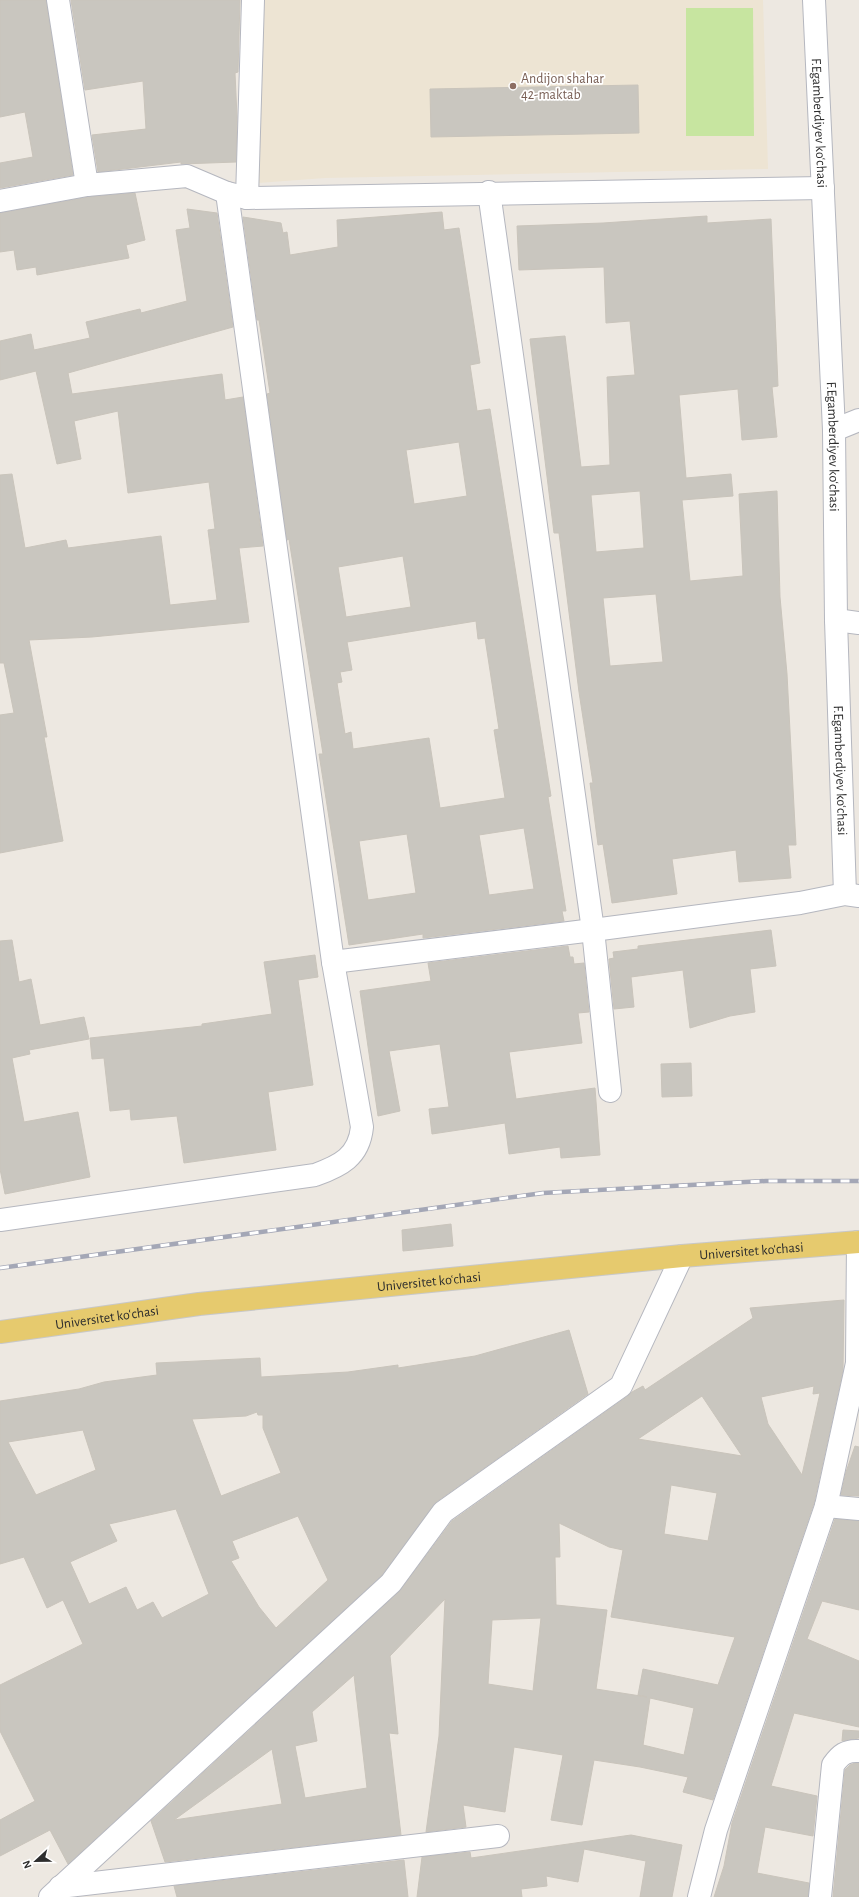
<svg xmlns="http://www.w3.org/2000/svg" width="859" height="1897" font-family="'Alegreya Sans',sans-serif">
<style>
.education{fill:#ede4d3}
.pitch{fill:#c7e5a0}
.building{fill:#c9c6bf;stroke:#c9c4bb;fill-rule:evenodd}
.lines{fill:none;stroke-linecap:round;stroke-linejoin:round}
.minor-casing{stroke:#b5b7bf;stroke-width:24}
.major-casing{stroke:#c8c8c8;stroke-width:24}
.minor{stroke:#fff;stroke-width:22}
.major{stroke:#e6ca6e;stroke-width:22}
.rail-casing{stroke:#a4a7b6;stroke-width:4.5}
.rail{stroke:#fff;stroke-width:3;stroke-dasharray:9;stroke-linecap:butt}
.education-dot{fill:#8d6e63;stroke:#fff;stroke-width:1.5}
.labels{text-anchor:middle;stroke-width:3.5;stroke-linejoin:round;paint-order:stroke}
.education-label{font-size:14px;fill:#785e54;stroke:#fff;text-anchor:start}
.street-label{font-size:14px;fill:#2d2d2d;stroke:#fff}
</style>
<rect width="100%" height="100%" fill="#ede8e1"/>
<!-- education -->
<path class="education" d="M264 0H763L768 169 325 178 258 183Z"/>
<!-- pitch -->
<path class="pitch" d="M686 8H753L754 136H686Z"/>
<!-- building -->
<path class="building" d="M0 0H46L73 175 0 188V163L33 157 25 112 0 117Z
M71 0H240L238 72 235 73 237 117 236 162 181 164V162L98 172 92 135 146 129 143 81 85 90Z
M638 85 639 133 431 137 430 89Z
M135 193 145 240 126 245 129 258 37 275 36 267 17 270 14 250 0 252V213L89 197Z
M187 209 217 213 233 327 68 373 72 394 222 374 225 400 243 397 263 546 239 548 249 622 92 637 29 640 47 737H44L63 841 0 853V715L14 713 4 663H0V475L12 474 25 548 66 540 68 548 161 536 170 605 217 600 208 530 215 529 209 482 128 493 118 411 74 421 81 459 57 464 36 371 0 380V341L31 334 34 350 90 338 86 322 140 309 141 313 187 301 176 230 190 228Z
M442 212 444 230 459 228 480 363 470 365 477 411 490 409 551 796 548 797 566 911H562L564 921 423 938V934L349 945 319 754H323L289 539 287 540 267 394 270 393 259 320H257L243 217 281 223 283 233 287 232 290 255 338 247 337 220ZM459 442 467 496 414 504 406 450ZM403 556 411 607 346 617 338 567ZM476 621 478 639 485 638 499 729 494 730 505 798 440 808 429 738 353 749 351 732 345 734 337 683 342 682 340 672 352 670 347 642ZM524 828 534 889 489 895 479 835ZM407 834 416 893 368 900 359 841Z
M707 216V223L771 219 778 386 772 387 777 437 742 440 738 389 679 395 686 478 731 474 733 496 682 500 690 581 743 576 739 494 777 491 780 597 787 674 796 845H788L791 878 739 882 736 850 672 859 677 894 612 903 603 844 598 845 590 783H593L579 692 559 533H554L530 339 565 336 581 467 610 465 607 377 635 375 630 321 606 323 604 267 519 270 517 226 603 223ZM640 491 644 548 596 552 591 495ZM656 594 663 662 610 666 603 598Z
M771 930 776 966 750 969 755 1012 730 1016 690 1028 683 970 631 977 634 1007 614 1009 609 959 614 958 613 952 638 949V946Z
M12 940 19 982 31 979 40 1025 84 1017 89 1039 29 1050 30 1054 12 1058 24 1122 78 1112 90 1177 5 1194 0 1169V941Z
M568 946 570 957H573L574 964 584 963 589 1012 578 1013 582 1043 509 1052 516 1099 595 1088 600 1155 561 1158 560 1147 509 1154 505 1123 432 1134 429 1109 449 1107 440 1044 389 1051 400 1111 378 1116 360 991 431 981 428 963Z
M315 955 318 977 298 980 313 1085 268 1092 276 1150 184 1163 177 1116 131 1120 130 1109 110 1111 104 1058 92 1059 90 1038 202 1026V1024L272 1014 264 962Z
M691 1063 692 1096 662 1097 661 1064Z
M451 1224 453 1246 403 1251 402 1230Z
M844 1300 843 1370 814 1503 713 1800 683 1792 688 1777 640 1767 594 1760 582 1825 551 1820 563 1755 514 1747 505 1812 463 1805 466 1827 426 1832 439 1736 445 1599 390 1656 398 1734 389 1733 401 1835 165 1862 151 1821 399 1592 452 1521 628 1396 632 1392 643 1386 645 1390 753 1318 750 1308ZM814 1386 813 1394 820 1393 802 1475 768 1424 761 1397ZM702 1396 742 1456 638 1439ZM671 1485 717 1493 708 1541 664 1534ZM559 1523 609 1547 623 1550 611 1617 735 1637 718 1685 643 1669 638 1695 647 1697 596 1689 607 1610 556 1605 555 1557H560ZM541 1618 533 1691 488 1684 492 1620ZM354 1675 367 1788 305 1798 295 1746 317 1741 312 1712ZM650 1698 694 1708 684 1755 643 1745ZM272 1749 282 1804 174 1820Z
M569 1330 588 1394 436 1502 382 1575 68 1864 50 1830 0 1856V1820L35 1801 0 1731V1685L83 1644 63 1600 47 1608 24 1557 0 1564V1401L79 1389 104 1382 157 1375 156 1363 260 1358 261 1377 348 1372 398 1365V1368L475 1356ZM257 1412 258 1415H263V1428L281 1473 221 1496 192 1419 246 1416ZM83 1430 96 1470 36 1495 8 1442ZM176 1509 209 1594 162 1618 153 1602 137 1610 126 1587 89 1604 70 1562 117 1541 109 1524ZM298 1516 328 1580 276 1628 259 1607 231 1561 239 1558 232 1541Z
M855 1446 859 1447V1496L841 1495 846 1472Z
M835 1519 859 1521V1610L822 1601 807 1639 859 1661V1727L794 1713 771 1786 817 1796 813 1836 765 1827 757 1873 809 1883 808 1897H714L724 1866 732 1823Z
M843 1730 859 1731V1738L842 1741Z
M855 1763H859V1897H833L845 1770 850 1765Z
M631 1835 682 1845 672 1897H640L646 1861 584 1849 578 1882 546 1876 547 1886 521 1889 522 1897H417L422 1857 470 1852 471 1858Z
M404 1860 408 1897H177L174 1886Z"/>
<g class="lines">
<defs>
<g id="minor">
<path d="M58 0 87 185"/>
<path id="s1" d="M814 0 834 430 836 620 845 894"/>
<path d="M823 188 247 198 227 193 333 962 593 930 800 903 845 894 859 896"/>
<path d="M489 192 593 930 610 1091"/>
<path d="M247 198 253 0"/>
<path d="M0 201 87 185 187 176 227 193"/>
<path d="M834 430 859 420"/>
<path d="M836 620 859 623"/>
<path d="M0 1220 315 1175C340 1166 359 1157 362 1127L333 962"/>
<path d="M826 1506 859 1509"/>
<path d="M60 1887 498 1836"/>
<path d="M50 1897 391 1583 443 1512 621 1386 682 1256"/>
<path d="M699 1897 716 1830 826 1506 857 1363 858 1242"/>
<path d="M820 1897 833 1765C840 1755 846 1750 859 1751"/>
</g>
<g id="major">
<path id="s2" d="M0 1332 199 1304 682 1256 859 1242"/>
</g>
</defs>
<!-- minor casing -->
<use href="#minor" class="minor-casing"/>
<!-- major casing -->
<use href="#major" class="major-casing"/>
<!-- minor -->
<use href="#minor" class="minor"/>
<!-- major -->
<use href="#major" class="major"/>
<defs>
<path id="rail" d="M0 1268 543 1193 766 1181H859"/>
</defs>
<!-- rail casing -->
<use href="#rail" class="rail-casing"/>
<!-- rail -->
<use href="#rail" class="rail"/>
</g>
<!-- markers -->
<circle class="education-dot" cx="513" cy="86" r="4"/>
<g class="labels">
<!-- education labels -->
<g class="education-label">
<text x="521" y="83">Andijon shahar<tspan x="521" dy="16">42-maktab</tspan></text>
</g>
<!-- street labels -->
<g class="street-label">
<text dy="5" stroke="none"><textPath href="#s1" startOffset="123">F.Egamberdiyev kо‘chasi</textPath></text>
<text dy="5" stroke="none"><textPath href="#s1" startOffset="447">F.Egamberdiyev kо‘chasi</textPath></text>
<text dy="5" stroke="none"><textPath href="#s1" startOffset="771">F.Egamberdiyev kо‘chasi</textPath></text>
<text dy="5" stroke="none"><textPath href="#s2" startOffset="756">Universitet kо‘chasi</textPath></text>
<text dy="5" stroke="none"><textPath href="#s2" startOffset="432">Universitet kо‘chasi</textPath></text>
<text dy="5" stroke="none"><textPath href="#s2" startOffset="108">Universitet kо‘chasi</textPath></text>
</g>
</g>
<!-- north arrow -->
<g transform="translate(36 1861) rotate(248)" stroke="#ffffff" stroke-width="3" paint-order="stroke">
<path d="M0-3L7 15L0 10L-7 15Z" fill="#2d2d2d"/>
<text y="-6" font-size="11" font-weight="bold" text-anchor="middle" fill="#2d2d2d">N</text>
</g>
</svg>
